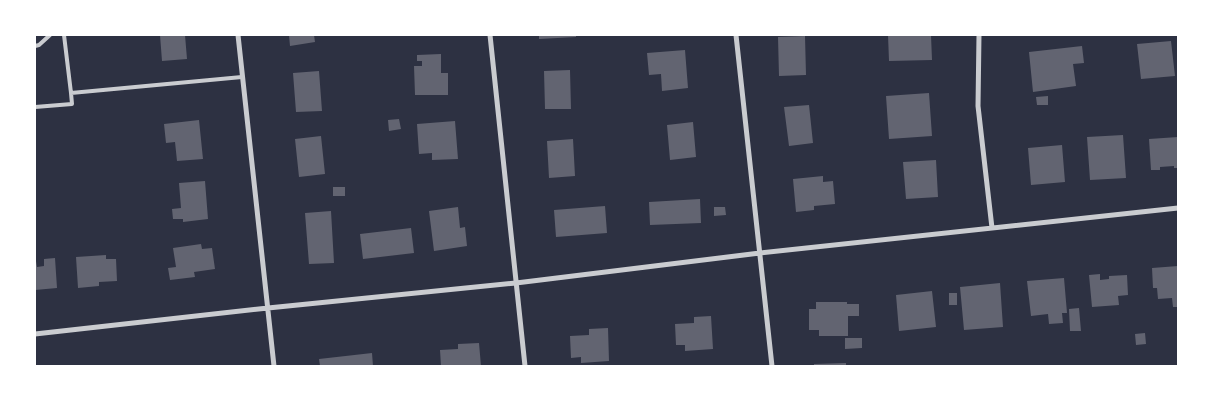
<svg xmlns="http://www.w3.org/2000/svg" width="1213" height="401" font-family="Commissioner,sans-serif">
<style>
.building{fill:#626471}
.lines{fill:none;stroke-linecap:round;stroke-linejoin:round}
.service{stroke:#caccd0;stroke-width:4}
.minor{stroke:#caccd0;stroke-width:5}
</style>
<rect width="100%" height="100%" fill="#2d3142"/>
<!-- building -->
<path class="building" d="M160 35H185L187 59 162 61Z
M289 35H314L315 42 290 46Z
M539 35H576V37L539 39Z
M888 35H931L932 60 889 61Z
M805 36 806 75 779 76 778 37Z
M1171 41 1175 76 1141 79 1137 44Z
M1082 46 1084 63 1073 64 1076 86 1033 92 1029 52Z
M685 50 688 88 662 91 661 74 649 75 647 53Z
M441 54V73H448V95H415L414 66H422V61H417V55Z
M570 70 571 109H545L544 71Z
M319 71 322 111 296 112 293 73Z
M929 93 932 136 889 139 886 96Z
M1048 96V105H1037L1036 97Z
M809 105 813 143 789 146 784 107Z
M399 119 401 129 389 131 388 120Z
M199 120 203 159 177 161 175 142 166 143 164 124Z
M455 121 458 159 432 160V153L419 154 417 124Z
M693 122 696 157 670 160 667 125Z
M1123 135 1126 178 1090 180 1087 137Z
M321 136 325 174 299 177 295 139Z
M1178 137V168H1174V166L1160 167V170H1151L1149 139Z
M573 139 575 176 549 178 547 141Z
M1062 145 1065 182 1031 185 1028 148Z
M936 160 938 197 906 199 903 162Z
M823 176V182L833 181 835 204 814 206V210L796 212 793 179Z
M205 181 208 219 183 222V219H173L172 209 181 208 179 183Z
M333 187H345V196H333Z
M700 199 701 223 650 225 649 202Z
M605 206 607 233 556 237 554 210Z
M458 207 460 228 465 227 467 246 434 251 429 211Z
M714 207H725L726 215 714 216Z
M331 211 334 263 309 264 305 213Z
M411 228 414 253 363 259 360 234Z
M201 244 202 249 212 248 215 269 194 272 195 277 170 280 168 268 176 267 173 248Z
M106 255V259H116L117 281 99 282V286L78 288 76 257Z
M55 258 57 288 35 290V261H36L37 267 44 266V259Z
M1178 266V307H1173L1172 298 1158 299 1157 288H1153L1152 268Z
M1100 274V280L1109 279V276L1127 275 1128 295 1118 296 1119 305 1092 307 1089 275Z
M1064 278 1067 313H1062L1063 323 1049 324 1048 314 1031 316 1027 281Z
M1000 283 1003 327 964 330 960 287Z
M932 291 936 327 899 331 896 295Z
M949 293H957V305H949Z
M816 302H847V304H859V316H848V336H819V330H809V309H816Z
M1079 308 1081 331H1070L1069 309Z
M711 316 713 349 685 351V345H676L675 324 694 323V317Z
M608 328 609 361 581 363V357L571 358 570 336 589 335V329Z
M1145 333 1146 344 1136 345 1135 334Z
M845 338H862V348L845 349Z
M479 343 481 366H441L440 350 458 349V344Z
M372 353 373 366H320L319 359Z
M846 363V366H814V364Z"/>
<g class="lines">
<!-- service -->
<path class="service" d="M64 35 71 93
M35 46 39 45 50 35
M35 107 72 104 71 93 242 77"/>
<!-- minor -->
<path class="minor" d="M238 35 274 366
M490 35 525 366
M736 35 772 366
M979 35 978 106 992 228
M35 334 268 308 516 283 760 253 1178 208"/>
</g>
<!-- border -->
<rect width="1213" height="401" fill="none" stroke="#ffffff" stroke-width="72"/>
</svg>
